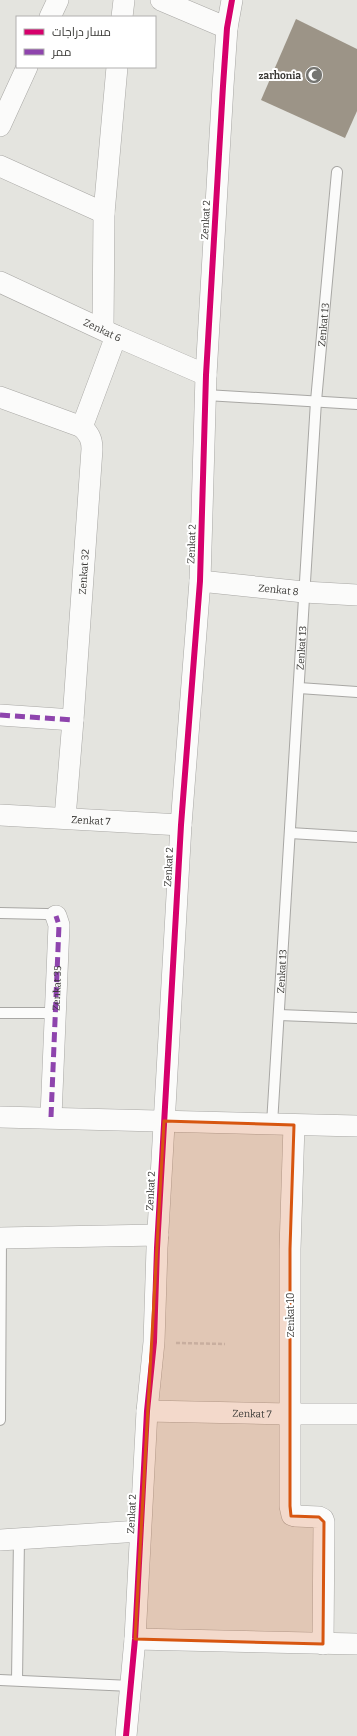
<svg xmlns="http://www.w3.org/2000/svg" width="357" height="1736" font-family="Bitter,Cairo,serif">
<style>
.building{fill:#9c9487}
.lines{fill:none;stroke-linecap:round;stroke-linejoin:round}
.lane-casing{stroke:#a8a7a4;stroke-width:12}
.street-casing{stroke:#a8a7a4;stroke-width:22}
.path{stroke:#c5c5c3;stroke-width:2.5;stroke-dasharray:4 2;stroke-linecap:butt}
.lane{stroke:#fbfbfa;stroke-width:10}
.street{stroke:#fbfbfa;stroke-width:21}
.quiet{stroke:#8e44ad;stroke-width:5;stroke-dasharray:10 5;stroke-linecap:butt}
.cycleway-casing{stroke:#fff;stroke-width:8}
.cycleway{stroke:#d6006c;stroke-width:6}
.marked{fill:#d75610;fill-opacity:0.2;stroke:#d75610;stroke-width:3;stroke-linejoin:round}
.labels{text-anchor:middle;stroke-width:4;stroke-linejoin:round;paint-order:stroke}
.poi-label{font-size:10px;font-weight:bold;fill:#3b3a37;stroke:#fff;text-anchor:end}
.street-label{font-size:10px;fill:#3b3a37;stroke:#fff}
</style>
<rect width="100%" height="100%" fill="#e4e4df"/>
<!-- building -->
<path class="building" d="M296 19 357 49V111L345 138 261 100Z"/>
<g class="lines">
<defs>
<g id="lane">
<path d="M206 395 357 404"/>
<path d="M299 688 357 692"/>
<path d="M290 833 357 837"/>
<path d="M0 913 46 914 56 916"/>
<path d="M0 1013H55"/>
<path d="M279 1015 357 1018"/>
<path id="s1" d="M272 1124 316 401 337 172"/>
<path d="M0 1420 1 1238"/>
<path d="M0 1680 131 1686"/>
<path d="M17 1680 19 1538"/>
</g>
<g id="street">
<path d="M161 0 227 28"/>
<path d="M50 17 58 0"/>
<path d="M122 17 124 0"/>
<path d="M0 126 27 67"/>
<path d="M0 166 104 213"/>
<path id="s2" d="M0 282 116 336 206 375"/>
<path d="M103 329 104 213 117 67"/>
<path d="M0 397 82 427"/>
<path id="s3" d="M200 581 304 592 357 595"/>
<path d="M0 715 73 720"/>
<path id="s4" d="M0 815 181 825"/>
<path id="s5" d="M65 818 73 720 92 449C92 439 89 434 82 427L116 336"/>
<path d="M0 1117 357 1126"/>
<path d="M51 1117 59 925 56 916"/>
<path d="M294 1125 290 1249V1506L292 1515 295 1516 319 1517 323 1519 324 1522 323 1644"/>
<path d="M0 1238 158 1235"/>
<path id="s6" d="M147 1411 289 1414H357"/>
<path d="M0 1540 140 1531"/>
<path d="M135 1639 357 1644"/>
<path d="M126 1736 135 1639 147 1411 154 1342 157 1248 181 825 200 581 206 375 223 86 227 28 232 0"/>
</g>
</defs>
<!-- lane casing -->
<use href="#lane" class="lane-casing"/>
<!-- street casing -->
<use href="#street" class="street-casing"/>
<!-- path -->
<path class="path" d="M176 1343 225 1344"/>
<!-- lane -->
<use href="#lane" class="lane"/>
<!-- street -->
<use href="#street" class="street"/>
<!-- quiet -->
<g class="quiet">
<path d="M0 715 73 720"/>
<path id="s7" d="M51 1117 59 925 56 916"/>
</g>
<defs>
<path id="cycleway" d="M126 1736 135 1639 147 1411 154 1342 157 1248 181 825 200 581 206 375 223 86 227 28 232 0"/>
</defs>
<!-- cycleway casing -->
<use href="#cycleway" class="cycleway-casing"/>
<!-- cycleway -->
<use href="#cycleway" class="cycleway"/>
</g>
<!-- marked area -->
<path class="marked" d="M164 1121 294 1125 290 1249V1506L291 1516 319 1517 324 1522 323 1644 135 1639Z"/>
<!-- icons -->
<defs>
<symbol id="mosque-disc" viewBox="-11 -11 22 22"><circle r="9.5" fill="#767672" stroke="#fff"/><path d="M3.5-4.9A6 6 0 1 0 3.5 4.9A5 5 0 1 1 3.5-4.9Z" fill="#fff"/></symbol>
</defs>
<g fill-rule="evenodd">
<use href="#mosque-disc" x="304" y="65" width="20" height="20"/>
</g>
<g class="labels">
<!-- poi labels -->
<g class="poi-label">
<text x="301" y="79">zarhonia</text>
</g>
<!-- street labels -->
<g class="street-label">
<text transform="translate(205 220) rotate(-87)" y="4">Zenkat 2</text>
<text dy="4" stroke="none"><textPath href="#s1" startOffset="801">Zenkat 13</textPath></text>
<text dy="4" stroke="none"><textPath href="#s2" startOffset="113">Zenkat 6</textPath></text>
<text transform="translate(191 544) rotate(-88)" y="4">Zenkat 2</text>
<text dy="4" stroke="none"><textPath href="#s5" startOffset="247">Zenkat 32</textPath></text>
<text dy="4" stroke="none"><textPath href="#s3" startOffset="79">Zenkat 8</textPath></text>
<text dy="4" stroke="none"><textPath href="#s1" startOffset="477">Zenkat 13</textPath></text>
<text dy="4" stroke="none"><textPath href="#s4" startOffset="91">Zenkat 7</textPath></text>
<text transform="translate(168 867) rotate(-87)" y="4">Zenkat 2</text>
<text dy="4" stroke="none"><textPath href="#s1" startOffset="153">Zenkat 13</textPath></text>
<text dy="4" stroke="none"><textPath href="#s7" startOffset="129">Zenkat 35</textPath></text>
<text transform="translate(150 1191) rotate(-87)" y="4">Zenkat 2</text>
<text transform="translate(290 1315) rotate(-90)" y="4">Zenkat 10</text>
<text dy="4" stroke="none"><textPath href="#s6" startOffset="105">Zenkat 7</textPath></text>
<text transform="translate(131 1514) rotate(-87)" y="4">Zenkat 2</text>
</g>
</g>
<!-- legend -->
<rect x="16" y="16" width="140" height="52" fill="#ffffff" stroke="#b1b0af"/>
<rect x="24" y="29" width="20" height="6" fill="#d6006c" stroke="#b1b0af"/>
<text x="52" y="36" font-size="12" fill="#3b3a37">مسار دراجات</text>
<rect x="24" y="49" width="20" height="6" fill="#8e44ad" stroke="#b1b0af"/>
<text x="52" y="56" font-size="12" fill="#3b3a37">ممر</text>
</svg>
